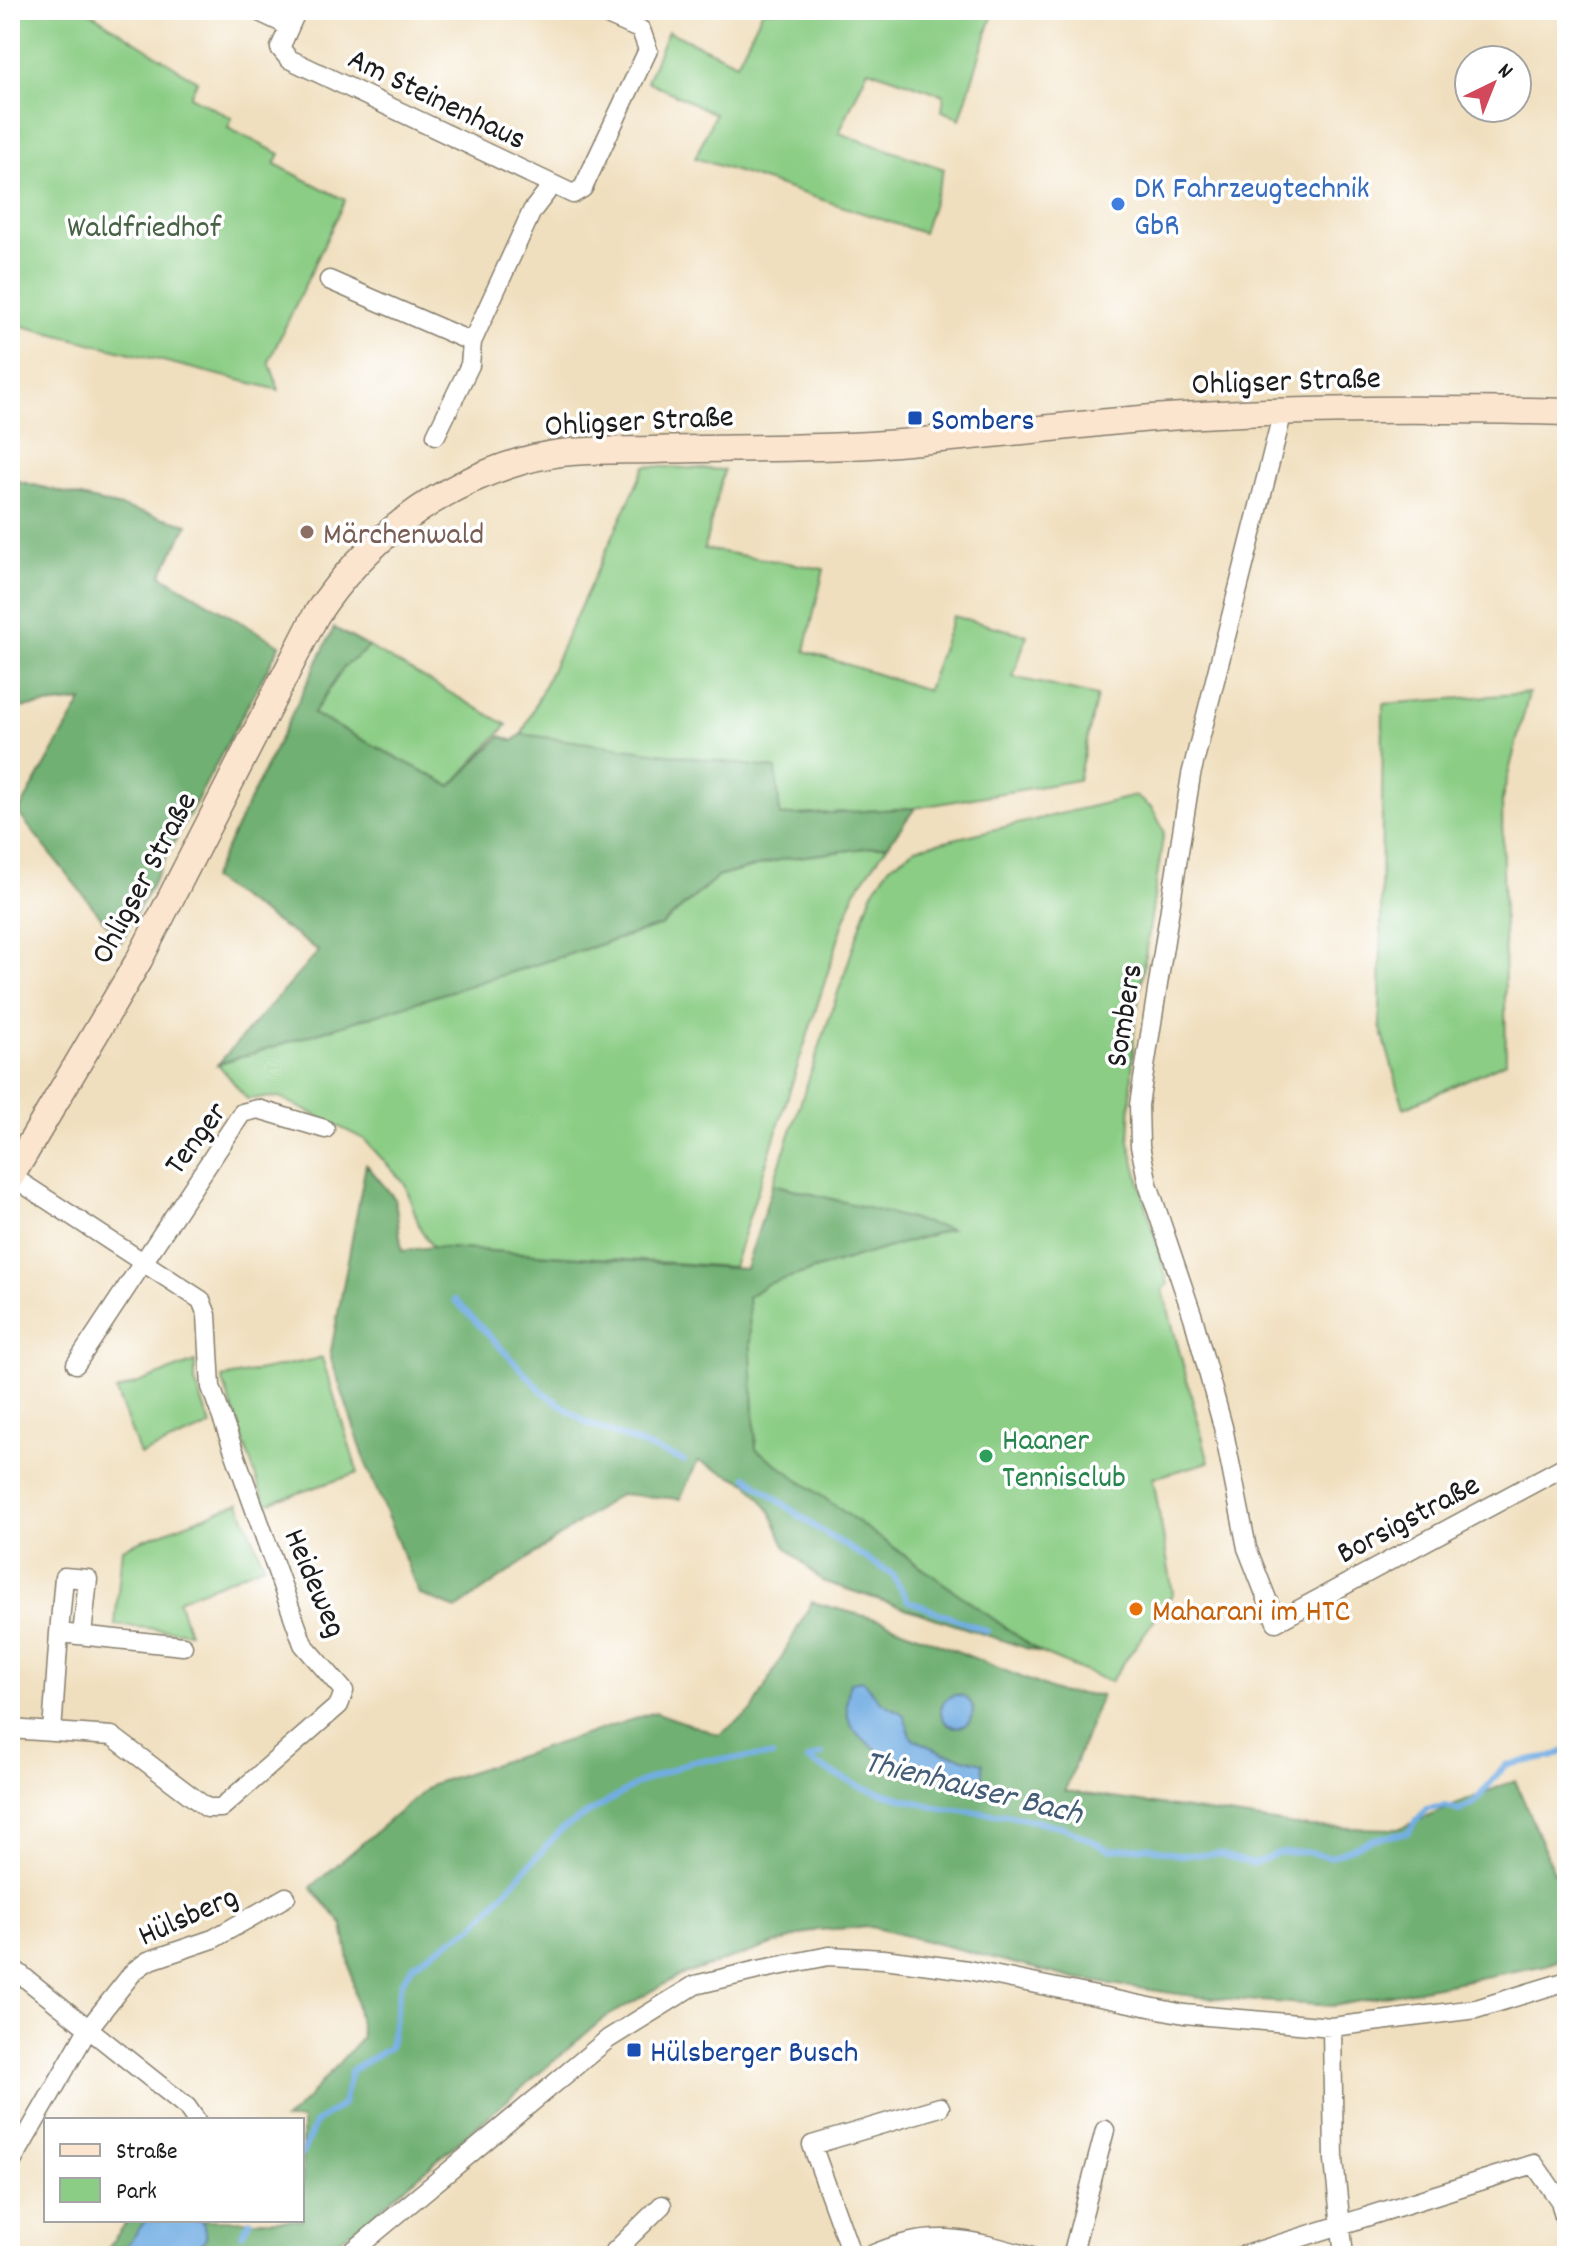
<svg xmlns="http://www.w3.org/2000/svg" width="1577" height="2266" font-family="Dekko,sans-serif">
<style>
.green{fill:#8bcd85;stroke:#547450;stroke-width:2}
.forest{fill:#70b072;stroke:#466647;stroke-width:2}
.water{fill:#72ade3;stroke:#476480;stroke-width:2}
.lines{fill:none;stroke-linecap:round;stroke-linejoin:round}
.stream{stroke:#72ade3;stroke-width:6}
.street-casing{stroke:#867e6d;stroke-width:21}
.secondary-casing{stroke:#867e6d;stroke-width:29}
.street{stroke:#fff;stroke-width:18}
.secondary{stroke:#fce5cf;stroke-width:26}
.shop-dot{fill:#3f7fe0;stroke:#fff;stroke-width:3}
.transit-dot{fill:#1a4fb4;stroke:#fff;stroke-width:3}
.education-dot{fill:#8d6e63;stroke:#fff;stroke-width:3}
.leisure-dot{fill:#2e9e5b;stroke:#fff;stroke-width:3}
.food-dot{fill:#e8710a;stroke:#fff;stroke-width:3}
.labels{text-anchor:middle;stroke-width:7;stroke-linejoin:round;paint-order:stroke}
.street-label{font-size:32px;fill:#1c1c1c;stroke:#fff}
.shop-label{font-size:32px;fill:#366cbe;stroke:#fff;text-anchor:start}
.park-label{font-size:32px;fill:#486346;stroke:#fff}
.transit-label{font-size:32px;fill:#164399;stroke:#fff;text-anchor:start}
.education-label{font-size:32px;fill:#785e54;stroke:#fff;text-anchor:start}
.leisure-label{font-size:32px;fill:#27864d;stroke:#fff;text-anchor:start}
.food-label{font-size:32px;fill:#c56008;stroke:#fff;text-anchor:start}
.water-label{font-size:34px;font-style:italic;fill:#435d76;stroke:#fff}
</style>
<rect width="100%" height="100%" fill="#fff"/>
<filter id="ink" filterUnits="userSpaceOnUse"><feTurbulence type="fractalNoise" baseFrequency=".0125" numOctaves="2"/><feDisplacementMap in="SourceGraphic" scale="16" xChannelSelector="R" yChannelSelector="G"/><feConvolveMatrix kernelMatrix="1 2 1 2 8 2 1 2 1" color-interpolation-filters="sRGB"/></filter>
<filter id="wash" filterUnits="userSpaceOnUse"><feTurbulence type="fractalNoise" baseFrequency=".006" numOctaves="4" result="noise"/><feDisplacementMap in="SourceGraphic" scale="32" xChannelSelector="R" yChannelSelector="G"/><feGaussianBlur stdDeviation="1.8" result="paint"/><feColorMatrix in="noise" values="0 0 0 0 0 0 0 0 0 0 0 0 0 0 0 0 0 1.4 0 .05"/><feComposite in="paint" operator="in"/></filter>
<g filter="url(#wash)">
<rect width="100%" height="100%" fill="#f0dfbe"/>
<!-- green -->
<path class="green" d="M10 10H86L197 81 190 96 232 118 228 128 280 154 275 164 345 200 269 361 279 390 10 323Z
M763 10H994L960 119 942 111 944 95 868 69 839 133 944 169 923 233 695 158 715 114 647 81 668 31 737 63Z
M645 466 724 470 704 549 824 569 805 651 927 690 953 616 1027 635 1013 677 1097 696 1078 780 915 808 780 816 522 734Z
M369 647 507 725 451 786 313 714 344 667Z
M1529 693 1502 799 1506 1062 1404 1108 1380 1025 1383 704Z
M1135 796 1152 808 1164 831 1134 1030 1129 1142 1168 1284 1163 1290 1209 1462 1153 1478 1173 1593 1110 1682 1041 1653 756 1450 748 1297 767 1284 949 1229 773 1184 871 895 889 867 916 848Z
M888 845 855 891 843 925 733 1267 432 1247 420 1228 405 1184 364 1139 279 1097 247 1099 218 1064 662 925 717 877 783 859Z
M322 1358 358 1473 265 1504 222 1378Z
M195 1362V1382L211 1426 140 1455 116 1391Z
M239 1503 264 1565 178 1600 189 1632 115 1625 122 1548Z"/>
<!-- forest -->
<path class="forest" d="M10 479 188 524 161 575 280 645 121 942 18 813 82 701 10 709Z
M334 628 369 647 344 667 313 714 451 786 501 736 513 741 522 734 776 769 780 816 915 808 888 845 783 859 717 877 662 925 218 1064 319 951 211 879Z
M366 1164 395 1199 402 1251 432 1247 746 1269 773 1184 950 1229 767 1284 748 1297 756 1449 1041 1653 822 1581 785 1546 771 1512 748 1483 698 1461 680 1499 620 1494 456 1609 419 1594 368 1469 330 1356Z
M812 1602 883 1621 1060 1693 1101 1695 1065 1791 1309 1827 1398 1829 1515 1780 1554 1873 1567 1869V1957L1546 1965 1334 2006 1199 1997 1076 1979 871 1927 817 1930 679 1976 603 2019 355 2230 312 2256H102L128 2220H302V2120H283L296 2111 362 2037 343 1925 311 1887 432 1784 655 1712 719 1735 752 1711Z"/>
<!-- water -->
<path class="water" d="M862 1680 880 1701 903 1714 912 1738 942 1752 983 1763V1776L976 1781C940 1771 864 1759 849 1720 844 1708 848 1694 850 1682Z
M941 1711a16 16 0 1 1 32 0a16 16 0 1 1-32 0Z
M146 2220H203L206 2238 194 2254C173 2252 157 2239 140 2256H119Z"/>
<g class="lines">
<!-- stream -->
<path class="stream" d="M455 1300 544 1393 587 1423 684 1461
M747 1477 815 1527 892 1574 908 1601 987 1631
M807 1760 863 1788 942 1809 1006 1815 1063 1827 1110 1850 1148 1847 1179 1855 1219 1854 1253 1864 1278 1853 1306 1852 1330 1857 1373 1839 1407 1833 1426 1809 1446 1806 1459 1811 1474 1803 1505 1765 1552 1757 1567 1750
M807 1760 822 1754
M302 2154 316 2122 343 2104 351 2071 390 2047 401 1983 414 1964 474 1926 562 1829 639 1783 692 1761 772 1756
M242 2234 250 2220"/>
</g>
</g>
<g filter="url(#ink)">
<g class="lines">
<defs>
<path id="street" d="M255 10 289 26
M297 10 280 48 289 59 573 194 583 188 648 50 641 30 596 10
M329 280 472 342
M1283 411 1191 775 1139 1105 1140 1146 1148 1184 1193 1317 1223 1427 1247 1548 1276 1622 1567 1465
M436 435 470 365 472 342 532 211 552 185
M76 1364 242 1113 258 1109 325 1129
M59 1633 64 1577 88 1579 82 1635
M10 1729 112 1736 207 1808H221L339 1705 344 1691 303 1644 211 1387 207 1315 201 1300 11 1176
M52 1732 59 1633 183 1646
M10 1966 187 2107 196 2120
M1332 2027 1334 2160 1344 2256
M10 2165 88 2029 134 1971 148 1961 213 1939 286 1897
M347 2256 608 2039 695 1985 758 1970 829 1956 884 1959 968 1970 1184 2014 1332 2027 1476 2009 1567 1981
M610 2256 662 2205
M852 2256 812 2145 940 2107
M869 2256C930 2228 967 2239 1029 2256
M1072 2256 1105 2130
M1242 2256 1534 2164 1560 2201 1567 2228"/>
<path id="secondary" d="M10 1178 139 960 316 615C365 541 436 486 522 461 566 448 608 451 653 450 725 448 798 449 870 445 964 439 1058 426 1152 418 1291 408 1428 408 1567 412"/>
</defs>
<!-- street casing -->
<use href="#street" class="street-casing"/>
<!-- secondary casing -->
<use href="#secondary" class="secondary-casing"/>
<!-- street -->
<use href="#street" class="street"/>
<!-- secondary -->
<use href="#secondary" class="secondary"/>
</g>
</g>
<!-- markers -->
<circle class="shop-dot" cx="1118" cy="204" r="8"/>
<g class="transit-dot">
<rect x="907" y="410" width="16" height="16" rx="4"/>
<rect x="626" y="2042" width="16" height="16" rx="4"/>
</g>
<circle class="education-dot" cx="307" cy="532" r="8"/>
<circle class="leisure-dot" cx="986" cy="1456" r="8"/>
<circle class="food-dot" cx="1136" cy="1609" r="8"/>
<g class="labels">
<!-- street labels -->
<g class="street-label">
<text transform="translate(438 97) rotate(26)" y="11">Am Steinenhaus</text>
<text transform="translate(1286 379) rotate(-2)" y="11">Ohligser Straße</text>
<text transform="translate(639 419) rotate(-3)" y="11">Ohligser Straße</text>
<text transform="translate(142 877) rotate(-62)" y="11">Ohligser Straße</text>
<text transform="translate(1122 1015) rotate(-81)" y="11">Sombers</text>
<text transform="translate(194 1137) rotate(-53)" y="11">Tenger</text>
<text transform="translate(1407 1517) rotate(-28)" y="11">Borsigstraße</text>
<text transform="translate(317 1582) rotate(67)" y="11">Heideweg</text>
<text transform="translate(187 1914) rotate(-24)" y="11">Hülsberg</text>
</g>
<!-- shop labels -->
<g class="shop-label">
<text x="1134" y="197">DK Fahrzeugtechnik<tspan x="1134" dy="37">GbR</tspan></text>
</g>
<!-- park labels -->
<g class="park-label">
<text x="144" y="236">Waldfriedhof</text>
</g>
<!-- transit labels -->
<g class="transit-label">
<text x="931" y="429">Sombers</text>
<text x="650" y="2061">Hülsberger Busch</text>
</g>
<!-- education labels -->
<g class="education-label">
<text x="323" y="543">Märchenwald</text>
</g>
<!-- leisure labels -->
<g class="leisure-label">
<text x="1002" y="1449">Haaner<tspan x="1002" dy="37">Tennisclub</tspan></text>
</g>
<!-- food labels -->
<g class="food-label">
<text x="1152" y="1620">Maharani im HTC</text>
</g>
<!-- water labels -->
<g class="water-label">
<text transform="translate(974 1785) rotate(14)" y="12">Thienhauser Bach</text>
</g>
</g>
<!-- margin -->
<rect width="1577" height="2266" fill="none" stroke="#fff" stroke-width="40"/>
<!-- legend -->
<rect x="44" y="2118" width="260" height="104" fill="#ffffff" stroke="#a4a4a4" stroke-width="2"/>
<rect x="60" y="2144" width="40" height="12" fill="#fce5cf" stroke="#a4a4a4" stroke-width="2"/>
<text x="116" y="2158" font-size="24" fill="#1c1c1c">Straße</text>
<rect x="60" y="2178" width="40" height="24" fill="#8bcd85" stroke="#a4a4a4" stroke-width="2"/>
<text x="116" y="2198" font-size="24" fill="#1c1c1c">Park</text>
<!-- north arrow -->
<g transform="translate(1493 84) rotate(43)"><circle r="38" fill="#ffffff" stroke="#a4a4a4" stroke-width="2"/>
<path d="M0-6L14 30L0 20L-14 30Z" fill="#d1495b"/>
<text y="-12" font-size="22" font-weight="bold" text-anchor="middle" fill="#1c1c1c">N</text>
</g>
</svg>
